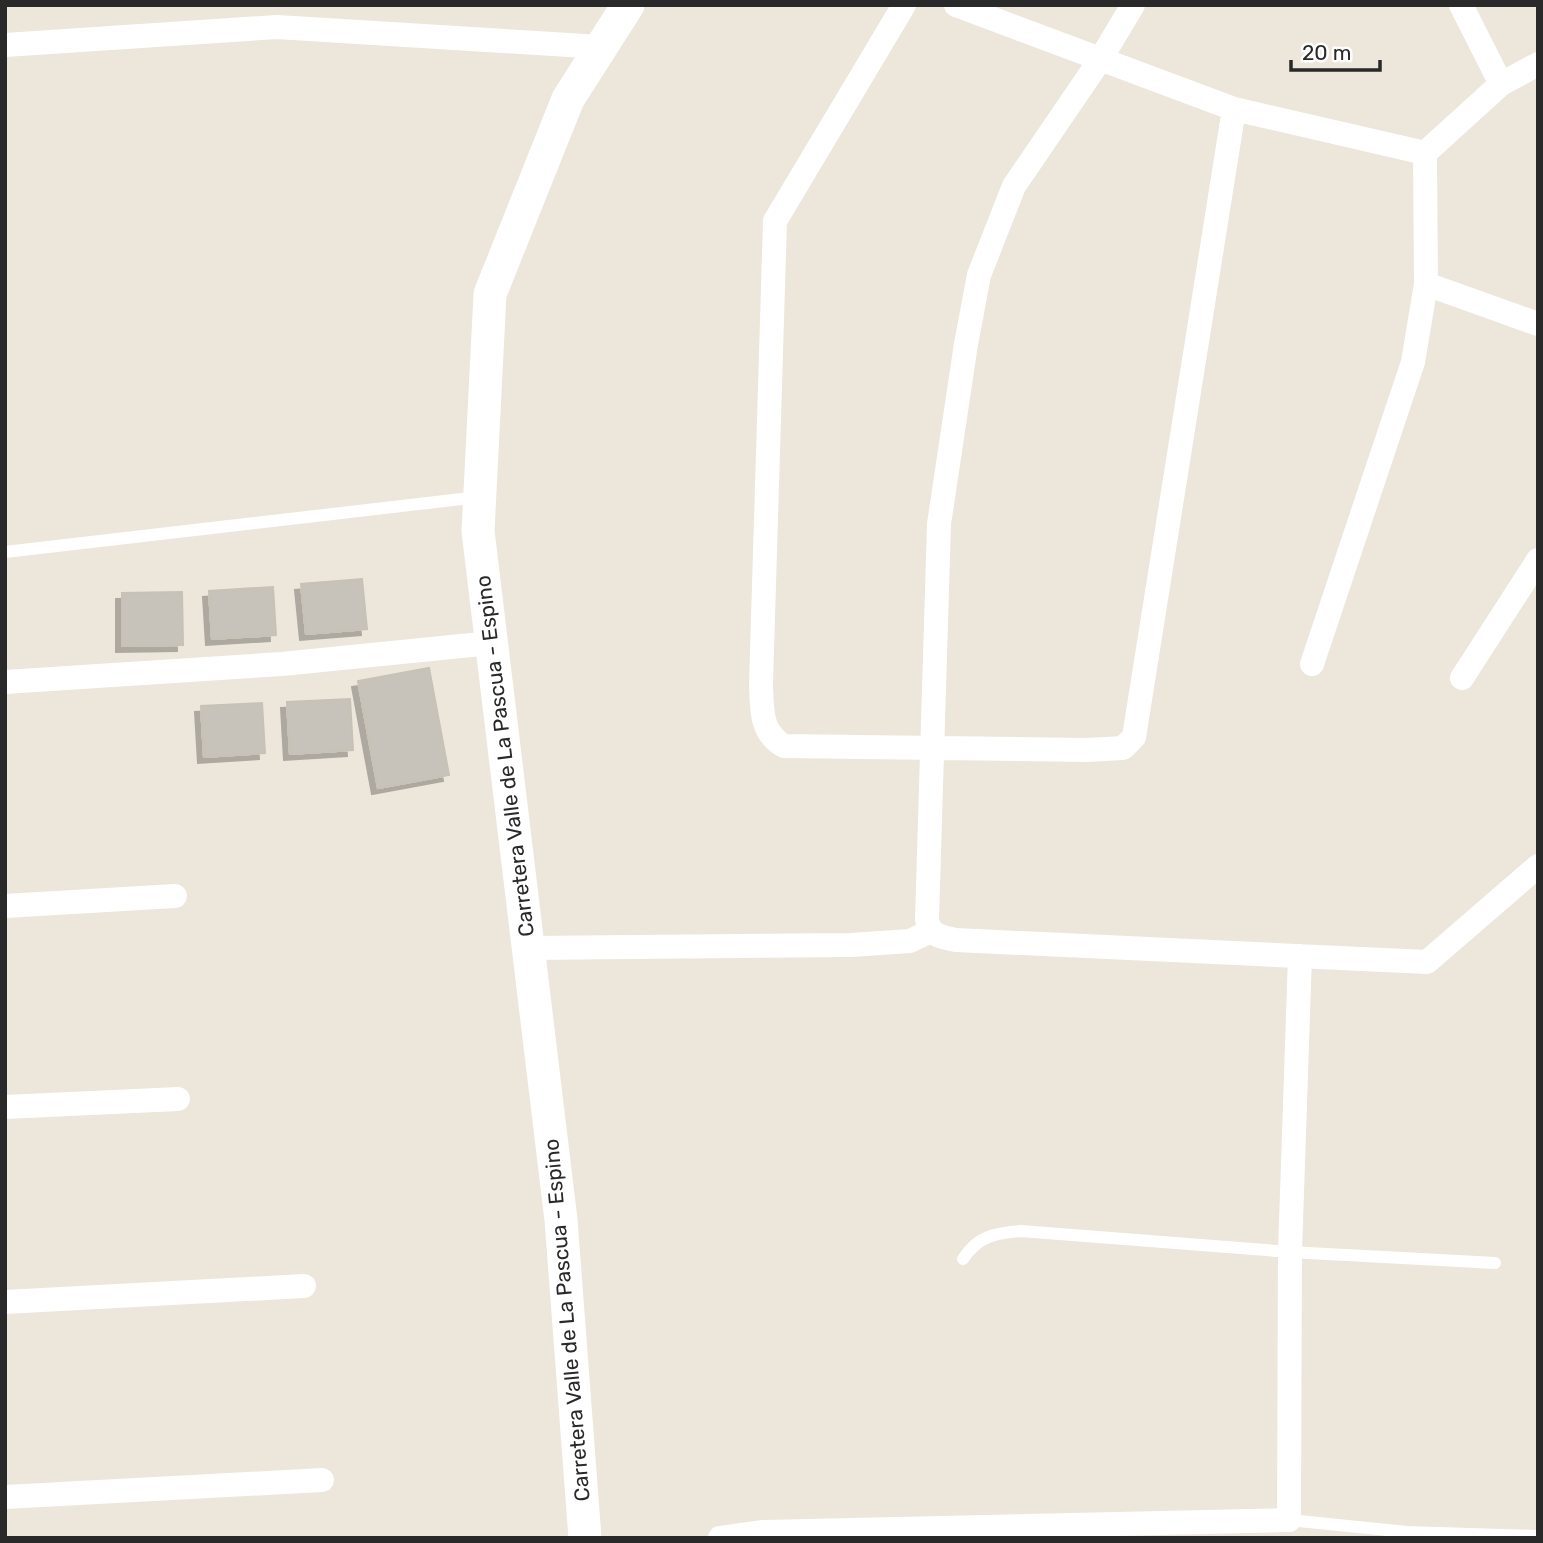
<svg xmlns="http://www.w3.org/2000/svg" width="1543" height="1543" font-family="Rubik,sans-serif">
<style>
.building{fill:#c7c3bb;stroke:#c7c2b5;stroke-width:2;filter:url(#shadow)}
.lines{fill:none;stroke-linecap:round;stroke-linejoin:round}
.service{stroke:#fff;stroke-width:12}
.minor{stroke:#fff;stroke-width:24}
.secondary{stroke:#fff;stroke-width:33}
.labels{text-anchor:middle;stroke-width:6;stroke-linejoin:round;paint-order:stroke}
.street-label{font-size:21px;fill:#292929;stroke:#fff}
</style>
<defs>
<filter id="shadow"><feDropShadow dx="-6" dy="6" stdDeviation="0" flood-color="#0004"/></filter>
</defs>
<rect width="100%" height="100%" fill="#ece6db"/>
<!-- building -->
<path class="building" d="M362 579 367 629 306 634 301 584Z
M273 587 276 635 212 639 209 591Z
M182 592 183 645 122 646V593Z
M429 668 449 775 378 788 358 681Z
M350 699 353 750 290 754 287 702Z
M262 703 265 753 204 757 201 706Z"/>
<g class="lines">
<!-- service -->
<path class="service" d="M5 552 479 497
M963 1259C978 1236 995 1233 1021 1231L1290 1252 1495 1263
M1289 1520 1407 1532 1538 1536"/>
<!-- minor -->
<path class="minor" d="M904 5 775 221 761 684C762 709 760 732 784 746L1086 750 1123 748 1134 737 1234 109
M956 5 1234 109 1425 153 1501 84 1538 64
M1133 5 1100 60 1014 186 979 275 966 344 939 524 927 919C929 936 942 937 956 940L1427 962 1538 866
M1461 5 1501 84
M5 45 277 27 601 47
M1426 284 1538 324
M1312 664 1413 362 1426 284 1425 153
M1462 678 1538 560
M5 682 282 664 491 643
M5 906 175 896
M529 948 851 945 910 941 931 931
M5 1107 178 1099
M5 1302 304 1286
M5 1497 322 1480
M720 1538 763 1532 1289 1520 1290 1252 1300 956"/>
<!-- secondary -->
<path class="secondary" d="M585 1538 561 1220 478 531 490 294 568 99 628 5"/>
</g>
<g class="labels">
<!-- street labels -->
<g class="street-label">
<text transform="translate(505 756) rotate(-97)" y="7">Carretera Valle de La Pascua - Espino</text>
<text transform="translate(567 1320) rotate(-95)" y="7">Carretera Valle de La Pascua - Espino</text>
</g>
</g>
<!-- border -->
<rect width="1543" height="1543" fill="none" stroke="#292929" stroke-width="14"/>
<!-- scale -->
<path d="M1291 60v10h89v-10" fill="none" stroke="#292929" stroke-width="3.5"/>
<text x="1302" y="60" font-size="21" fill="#292929" stroke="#ffffff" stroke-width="5" paint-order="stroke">20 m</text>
</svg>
